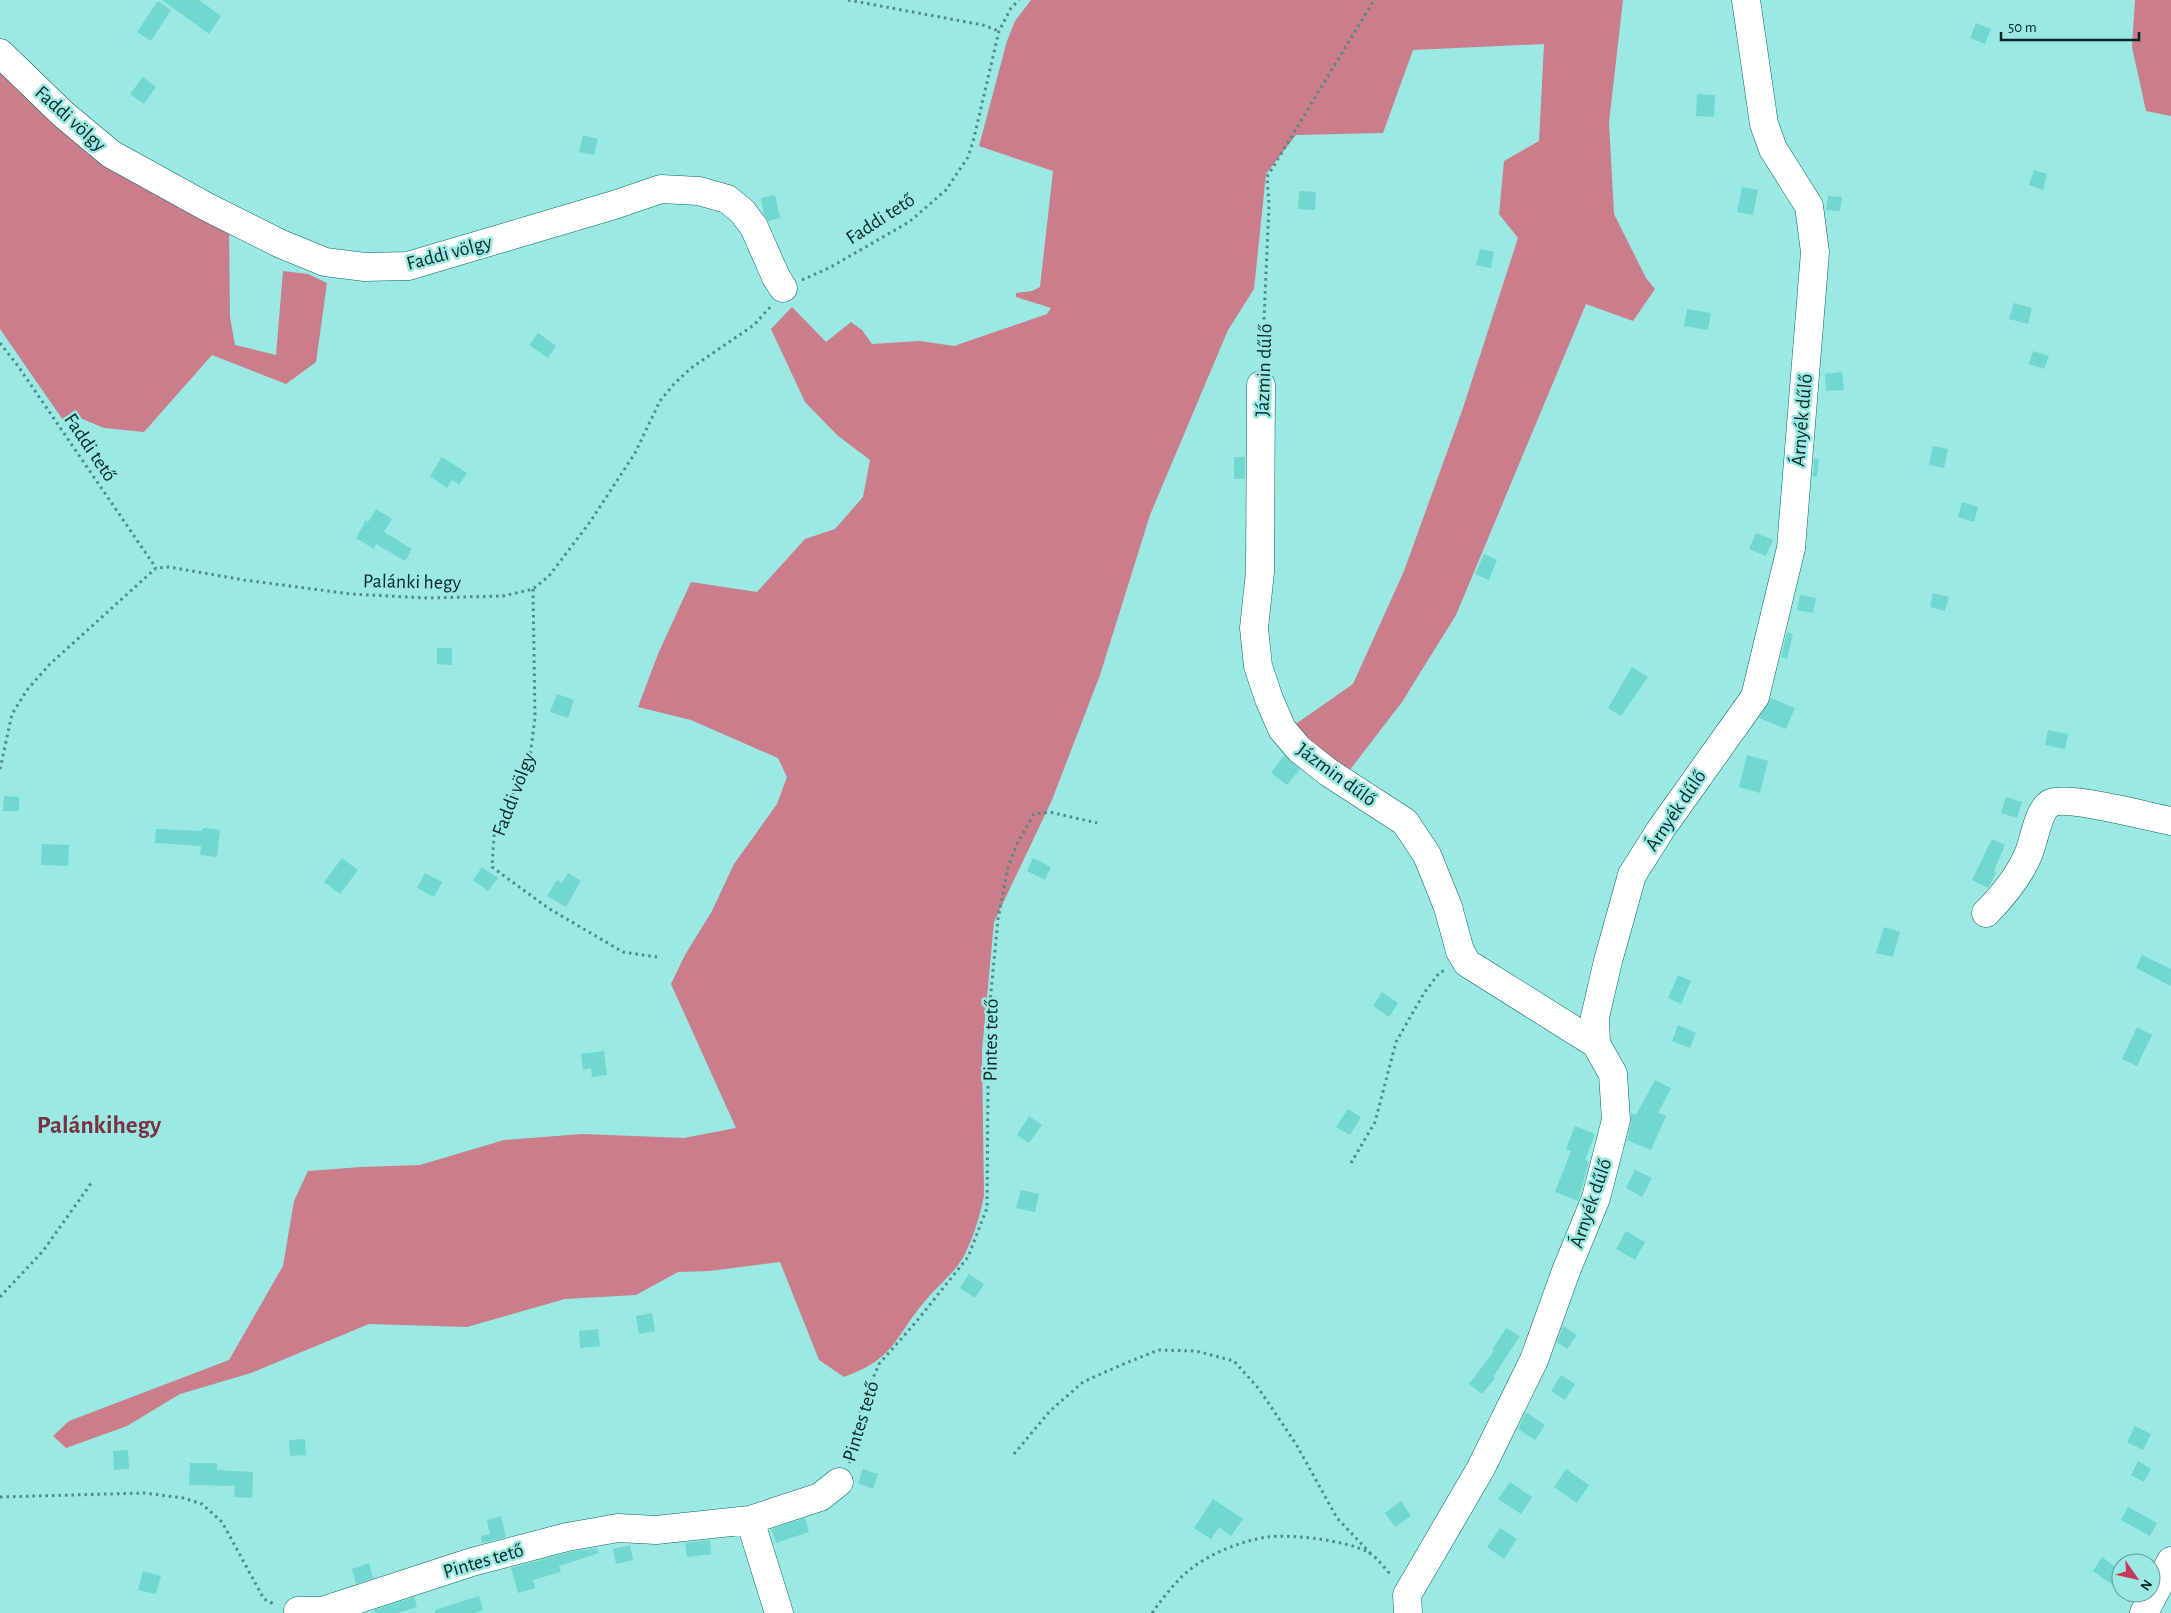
<svg xmlns="http://www.w3.org/2000/svg" width="2171" height="1613" font-family="'Alegreya Sans',sans-serif">
<style>
.forest{fill:#ca7d8a}
.building{fill:#72d7d0}
.lines{fill:none;stroke-linecap:round;stroke-linejoin:round}
.minor-casing{stroke:#076560;stroke-width:29}
.path{stroke:#518985;stroke-width:3;stroke-dasharray:2.5 4;stroke-linecap:butt}
.minor{stroke:#fff;stroke-width:28}
.labels{text-anchor:middle;stroke-width:5;stroke-linejoin:round;paint-order:stroke}
.street-label{font-size:20px;fill:#052826;stroke:#9be9e2}
.district-label{font-size:25px;font-weight:bold;fill:#793241;stroke:#9be9e2}
</style>
<rect width="100%" height="100%" fill="#9be9e2"/>
<!-- forest -->
<path class="forest" d="M1031 0H1623L1609 122 1614 214 1646 278 1655 289 1633 321 1586 304 1456 615 1402 702 1349 771 1290 728 1353 684 1404 571 1463 408 1518 238 1499 214 1504 161 1539 141 1544 44 1413 50 1383 133 1296 135 1266 174 1254 289 1228 330 1150 515 1100 675 1052 800 994 922 982 1051 984 1196C980 1215 974 1236 965 1254 956 1272 938 1285 925 1301 894 1338 895 1359 844 1377L819 1360 780 1262 710 1271 678 1272 636 1295 565 1299 467 1327 369 1324 251 1373 180 1394 127 1426 66 1448 53 1436 69 1421 229 1360 283 1266 294 1201 308 1171 361 1167 420 1165 504 1140 582 1134 684 1138 736 1128 671 984 685 955 712 911 734 864 777 804 787 777 778 758 691 720 638 707 658 654 691 582 757 592 805 539 835 529 863 497 870 460 837 435 805 402 771 329 792 307 826 342 851 322 862 330 872 344 920 341 954 346 1047 314 1051 308 1016 297V293L1032 291 1040 287 1053 171 979 146 1007 41 1015 21Z
M2135 0H2171V116L2146 111 2132 47Z
M0 60 229 228 230 317 235 345 276 355 283 271 308 274 327 283 316 362 286 384 212 355 144 432 104 428 80 418 65 423 0 329Z"/>
<!-- building -->
<path class="building" d="M162 0H199L221 16 209 34Z
M158 1 171 10 151 41 137 32Z
M1976 23 1991 29 1985 44 1970 38Z
M143 77 156 87 144 104 130 94Z
M1697 94 1715 95 1714 117 1696 116Z
M583 135 598 139 594 155 579 152Z
M2034 170 2047 174 2043 190 2029 185Z
M1742 187 1758 190 1753 215 1737 212Z
M1299 191 1316 192 1315 210 1298 209Z
M775 195 780 218 768 221 764 215 761 198Z
M1828 196 1842 197 1840 211 1826 210Z
M1480 249 1494 252 1491 268 1476 265Z
M2014 303 2032 308 2028 324 2009 319Z
M1687 309 1711 313 1708 330 1684 326Z
M538 333 556 346 548 358 529 345Z
M2033 351 2049 356 2044 369 2029 364Z
M1842 372 1844 390 1826 391 1825 374Z
M1933 446 1948 449 1944 468 1929 465Z
M442 457 467 473 459 485 452 480 447 488 430 476Z
M1234 457H1245V479H1234Z
M1814 458 1819 459 1817 477 1813 476Z
M1962 502 1978 507 1974 522 1958 517Z
M376 509 392 519 384 532 412 549 405 561 376 544 374 549 356 538 366 520 368 522Z
M1756 533 1773 540 1766 556 1749 549Z
M1484 554 1497 560 1489 580 1475 574Z
M1933 593 1949 597 1945 611 1930 607Z
M1800 595 1816 598 1813 613 1797 610Z
M1787 632 1793 634 1787 659 1781 657Z
M437 648H452V665L437 664Z
M1632 667 1648 677 1621 716 1608 708Z
M557 694 574 700 568 718 550 712Z
M1771 698 1795 708 1786 729 1759 718Z
M2048 730 2068 734 2065 749 2045 745Z
M1284 755 1300 769 1287 785 1271 773Z
M1747 755 1768 761 1760 793 1739 787Z
M4 796 19 797V811H3Z
M2006 797 2022 802 2017 818 2001 813Z
M203 828 220 830 217 857 200 855 201 846 155 843 156 829 202 831Z
M1992 839 2005 845 1994 871 1996 873 1988 888 1972 880Z
M42 844 69 845 68 866 41 865Z
M342 858 358 870 340 894 324 882Z
M1033 858 1051 867 1045 880 1027 871Z
M482 867 498 878 488 891 473 880Z
M425 873 442 882 434 897 417 888Z
M568 873 581 881 566 907 547 896 557 880 562 883Z
M1884 927 1900 932 1893 957 1876 953Z
M2142 955 2171 969V986L2136 968Z
M1678 975 1691 981 1681 1004 1668 998Z
M1382 992 1398 1003 1389 1017 1373 1006Z
M1678 1025 1696 1033 1690 1048 1672 1041Z
M2137 1027 2152 1035 2137 1066 2122 1059Z
M604 1051 607 1075 592 1077 591 1068 583 1070 581 1054Z
M1655 1080 1671 1088 1658 1113 1666 1116 1651 1150 1627 1140 1631 1124V1113L1636 1115Z
M1348 1109 1361 1117 1350 1135 1336 1127Z
M1029 1116 1042 1125 1029 1143 1017 1135Z
M1575 1126 1595 1134 1585 1160 1589 1162 1578 1201 1555 1192 1571 1151 1566 1149Z
M1635 1170 1652 1178 1642 1197 1626 1188Z
M1021 1190 1039 1194 1035 1212 1016 1208Z
M1626 1231 1645 1242 1635 1260 1616 1249Z
M969 1274 984 1284 975 1298 960 1288Z
M652 1313 655 1331 639 1334 636 1316Z
M1563 1326 1577 1335 1567 1349 1557 1342Z
M1506 1328 1520 1336 1493 1377 1495 1378 1482 1394 1469 1384 1494 1351 1492 1350Z
M598 1329 600 1346 580 1348 579 1331Z
M1561 1375 1575 1384 1565 1400 1551 1391Z
M1526 1412 1545 1425 1535 1440 1518 1429Z
M2135 1426 2151 1434 2143 1450 2127 1442Z
M305 1439 306 1455 290 1456 289 1440Z
M128 1450 129 1469 114 1470 113 1451Z
M2138 1461 2151 1469 2144 1482 2131 1475Z
M190 1463H217V1470L253 1472 252 1498 234 1497 235 1486 189 1485Z
M863 1469 878 1474 873 1489 858 1483Z
M1566 1469 1589 1485 1577 1503 1554 1487Z
M1510 1482 1532 1497 1521 1514 1498 1499Z
M1213 1499 1243 1519 1231 1536 1219 1527 1211 1539 1194 1528Z
M1401 1501 1411 1516 1395 1527 1385 1513Z
M2128 1507 2157 1523 2150 1536 2121 1520Z
M501 1516 506 1537 482 1543 481 1536 490 1534 487 1520Z
M805 1518 809 1532 776 1543 771 1529Z
M1500 1528 1517 1539 1504 1559 1487 1547Z
M710 1540 711 1554 687 1557 685 1543Z
M630 1545 633 1560 616 1564 613 1549Z
M597 1548 599 1553 559 1566 561 1572 533 1580 535 1588 518 1593 511 1568 570 1552Z
M2102 1557 2121 1571V1591L2093 1571Z
M369 1563 373 1578 356 1584 352 1569Z
M143 1571 161 1576 156 1594 138 1590Z
M479 1596 483 1610 474 1613H435V1610Z
M414 1597 417 1607 398 1613H375L374 1610Z"/>
<g class="lines">
<defs>
<path id="minor" d="M0 53 63 114 111 154 207 207 281 244 325 262 365 267 408 266 614 205 661 189 699 191 727 199 742 211 754 227 776 277 783 288
M1261 385 1260 572 1254 628 1258 666 1269 699 1282 729 1299 749 1328 772 1405 822 1427 855 1448 907 1460 951 1467 963 1596 1044
M1986 913C2002 897 2019 876 2028 855 2034 842 2038 809 2051 803 2067 795 2149 817 2171 821
M750 1520 779 1613
M298 1611H322L472 1562 567 1537 618 1528 656 1530 750 1520 820 1497 839 1482
M1408 1613 1407 1595 1481 1468 1534 1360 1566 1271 1596 1198 1616 1120 1613 1074 1596 1044 1595 1017 1608 961 1632 875 1661 829 1755 697 1791 548 1815 252 1809 206 1773 149 1764 124 1746 0
M2144 1613 2171 1561"/>
</defs>
<!-- minor casing -->
<use href="#minor" class="minor-casing"/>
<!-- path -->
<path class="path" d="M848 0 983 25 999 31
M802 280 829 268 909 222 946 190 968 157 973 142 999 31 1011 8 1019 0
M0 343 18 366 156 568
M1262 365 1269 205 1267 177 1374 0
M533 589 535 718 530 756 494 836 492 867 548 908 623 952 657 957
M0 769 12 714 27 690 49 665 156 568 169 567 244 580 351 594 427 598 503 596 533 589 549 576 590 522 635 453 660 401 674 384 691 368 754 325 772 305
M1351 1163 1375 1122 1396 1042 1424 993 1440 972 1447 970
M0 1297 43 1251 92 1182
M1014 1454 1050 1411 1083 1382 1119 1366 1158 1350 1196 1351 1234 1361 1259 1389 1296 1444 1337 1518 1370 1553
M849 1463 854 1455 861 1406 879 1364 916 1322 968 1257 987 1208 988 1083 987 1034 998 919 1008 867 1017 844 1034 814 1050 812 1097 823
M0 1497 144 1493 183 1498 202 1504 222 1522 264 1599 276 1605
M1152 1613C1166 1594 1179 1576 1199 1563 1219 1550 1243 1541 1267 1537 1292 1534 1345 1540 1368 1552 1377 1557 1385 1569 1392 1576"/>
<!-- minor -->
<use href="#minor" class="minor"/>
</g>
<g class="labels">
<!-- street labels -->
<g class="street-label">
<text transform="translate(71 118) rotate(42)" y="7">Faddi völgy</text>
<text transform="translate(880 218) rotate(-33)" y="7">Faddi tető</text>
<text transform="translate(449 252) rotate(-15)" y="7">Faddi völgy</text>
<text transform="translate(1263 370) rotate(-88)" y="7">Jázmin dűlő</text>
<text transform="translate(1801 420) rotate(-85)" y="7">Árnyék dűlő</text>
<text transform="translate(91 447) rotate(56)" y="7">Faddi tető</text>
<text transform="translate(412 581) rotate(1)" y="7">Palánki hegy</text>
<text transform="translate(1337 774) rotate(36)" y="7">Jázmin dűlő</text>
<text transform="translate(513 794) rotate(-69)" y="7">Faddi völgy</text>
<text transform="translate(1675 810) rotate(-56)" y="7">Árnyék dűlő</text>
<text transform="translate(990 1040) rotate(-89)" y="7">Pintes tető</text>
<text transform="translate(1590 1203) rotate(-71)" y="7">Árnyék dűlő</text>
<text transform="translate(860 1421) rotate(-73)" y="7">Pintes tető</text>
<text transform="translate(483 1560) rotate(-16)" y="7">Pintes tető</text>
</g>
<!-- district labels -->
<g class="district-label">
<text x="99" y="1133">Palánkihegy</text>
</g>
</g>
<!-- north arrow -->
<g transform="translate(2136 1578) rotate(124)"><circle r="24" fill="#9be9e2" stroke="#5f9c97"/>
<path d="M0-4L9 19L0 12L-9 19Z" fill="#c7385e"/>
<text y="-8" font-size="14" font-weight="bold" text-anchor="middle" fill="#052826">N</text>
</g>
<!-- scale -->
<path d="M2001 32v8h138v-8" fill="none" stroke="#052826" stroke-width="2.5"/>
<text x="2008" y="32" font-size="15" fill="#052826" stroke="#9be9e2" stroke-width="4" paint-order="stroke">50 m</text>
</svg>
